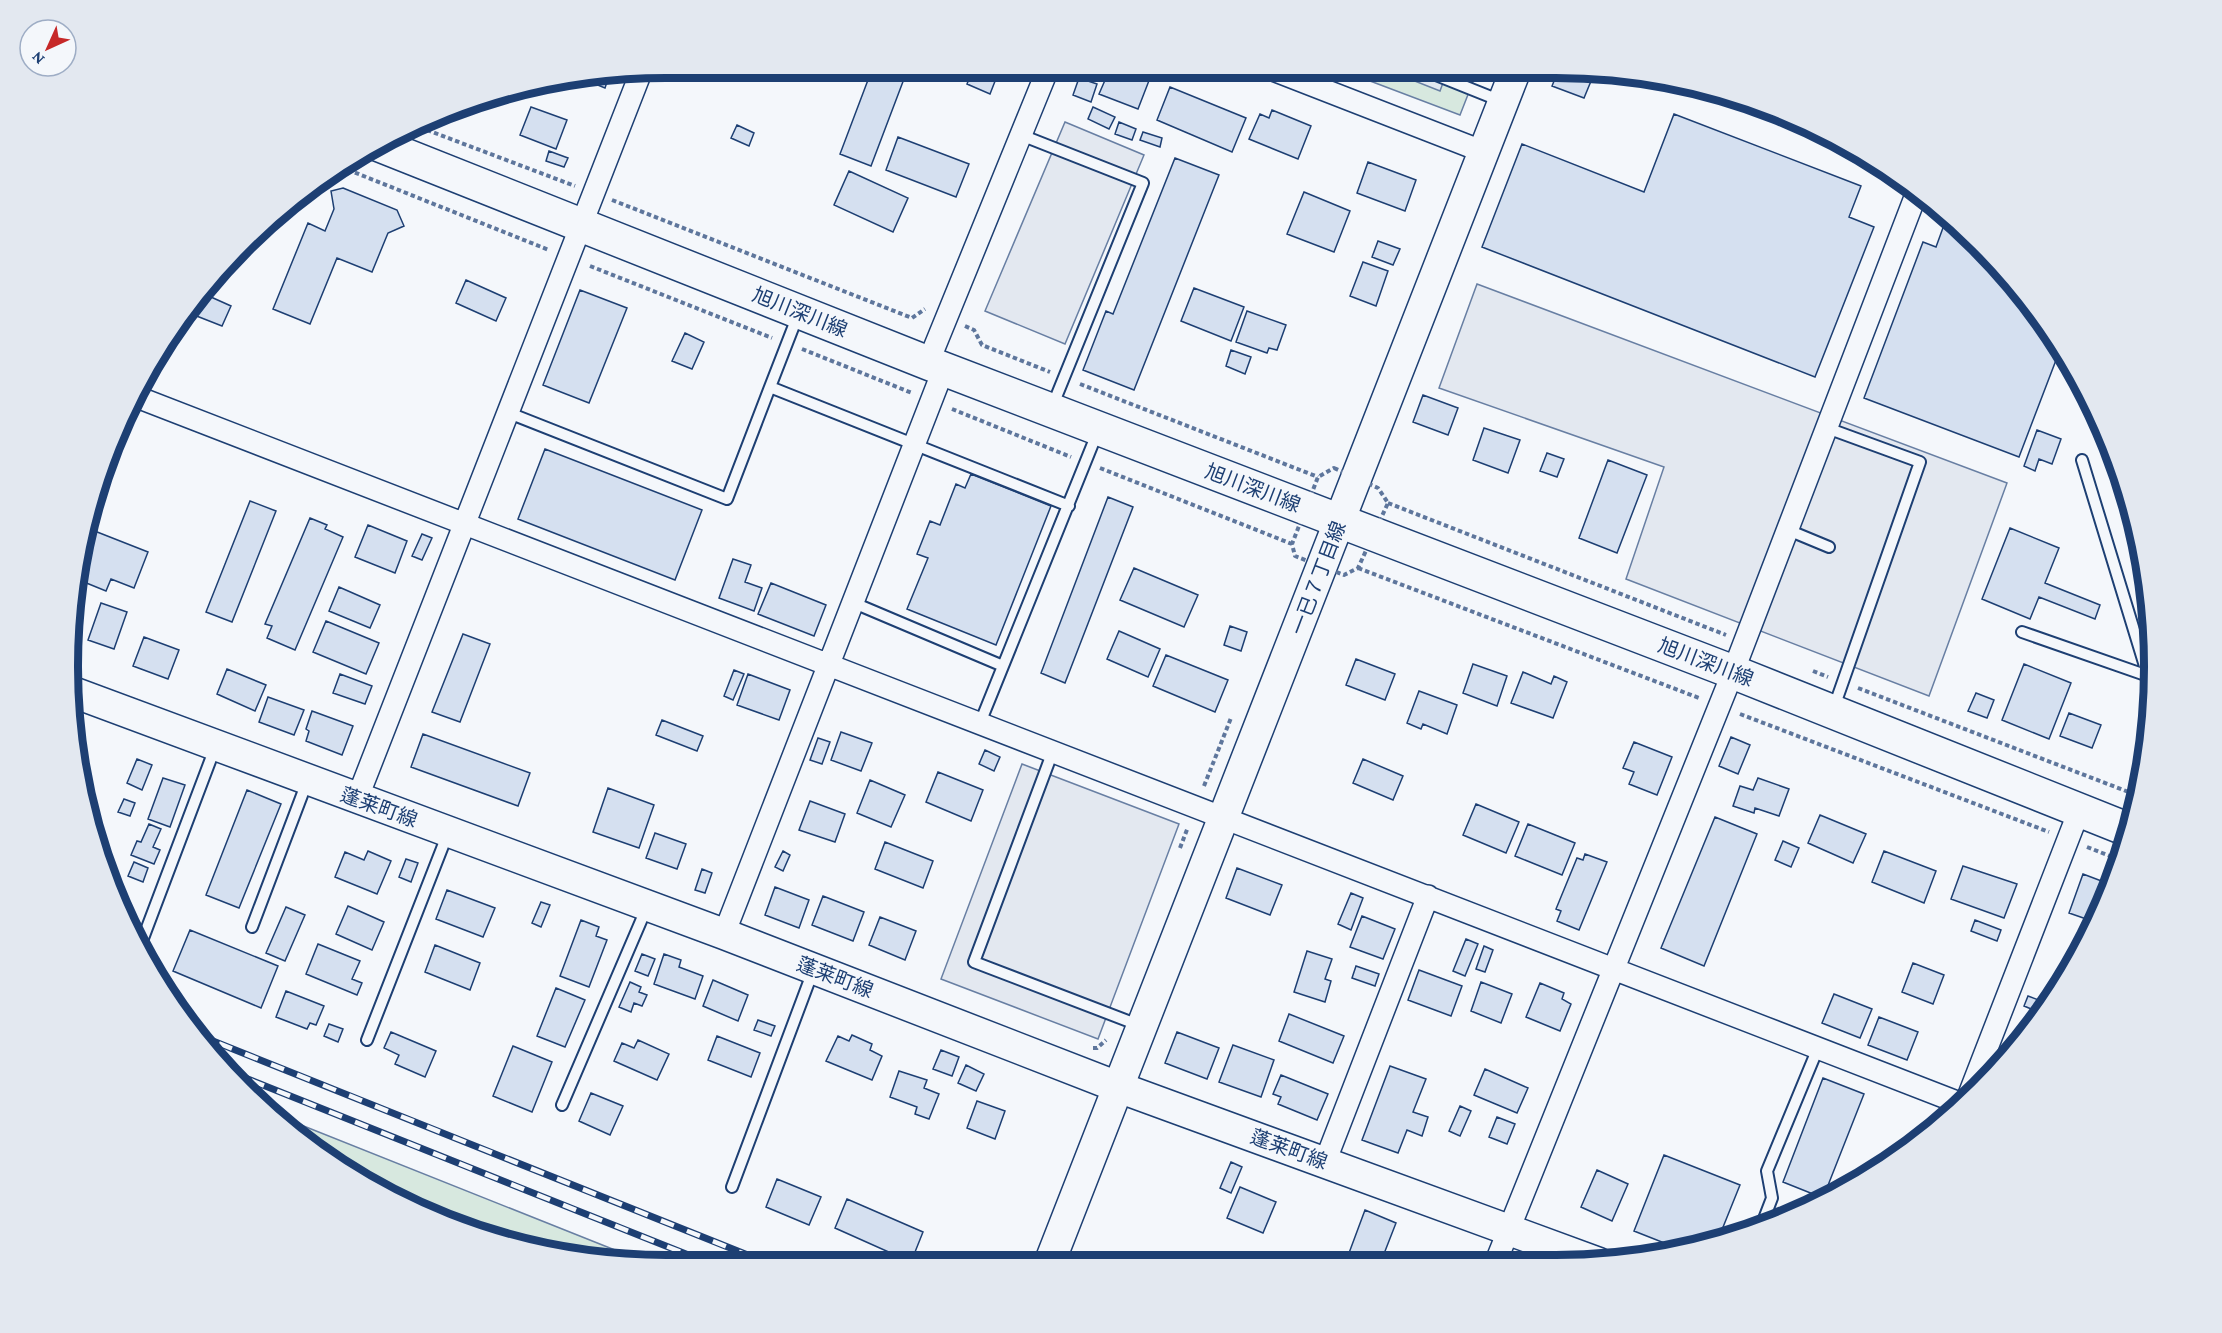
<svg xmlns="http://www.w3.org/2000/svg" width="2222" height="1333" font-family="'Crimson Pro','Noto Sans JP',serif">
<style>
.green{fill:#d7e8df;stroke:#687fa3;stroke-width:1.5}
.parking{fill:#e3e8f0;stroke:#687fa3;stroke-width:1.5}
.building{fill:#d5e0f0;stroke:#1d3f73;stroke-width:1.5}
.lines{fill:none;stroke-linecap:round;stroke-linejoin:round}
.lane-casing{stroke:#1d3f73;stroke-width:14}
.street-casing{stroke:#1d3f73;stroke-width:24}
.secondary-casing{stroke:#1d3f73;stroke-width:33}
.primary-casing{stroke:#1d3f73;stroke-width:36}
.path{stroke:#5e769c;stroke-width:4;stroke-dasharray:4.5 3;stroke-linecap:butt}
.lane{stroke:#f4f7fb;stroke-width:10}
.street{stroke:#f4f7fb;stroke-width:21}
.secondary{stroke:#f4f7fb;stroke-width:30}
.primary{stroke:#f4f7fb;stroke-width:33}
.rail-casing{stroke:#1d3f73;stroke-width:7}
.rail{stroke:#f4f7fb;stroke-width:4.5;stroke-dasharray:14;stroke-linecap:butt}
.labels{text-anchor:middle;stroke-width:4.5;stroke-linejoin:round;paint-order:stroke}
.street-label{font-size:20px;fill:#1d3f73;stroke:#f4f7fb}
.rim{fill:none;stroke:#1d3f73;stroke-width:8}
</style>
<rect width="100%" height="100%" fill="#f4f7fb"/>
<!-- green -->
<path class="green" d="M1478 69 1460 115 1341 70Z
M271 1113 650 1264H627L474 1234 333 1164Z"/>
<!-- parking -->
<path class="parking" d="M1448 69 1440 91 1387 70Z
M1065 122 1144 155 1065 344 985 311Z
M1477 284 2007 483 1929 696 1626 579 1664 467 1439 388Z
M1022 764 1179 824 1098 1039 941 979Z"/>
<!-- building -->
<path class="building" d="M1559 69H1596L1584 98 1552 86Z
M907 71 871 166 840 154 871 72Z
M972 71H999L990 94 967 84Z
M1109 71H1130L1150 78 1138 109 1099 94Z
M591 73H600L609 76 605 88 588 81Z
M1079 78 1097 84 1091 102 1073 95Z
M1170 87 1246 118 1232 152 1157 120Z
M531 107 567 120 556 149 520 135Z
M1093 107 1115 117 1109 129 1088 119Z
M1272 110 1311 126 1298 159 1249 139 1260 114 1269 118Z
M1674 114 1861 186 1849 217 1874 227 1815 377 1482 247 1522 144 1644 192Z
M1119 122 1136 129 1132 140 1115 134Z
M737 125 754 133 749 146 731 138Z
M1143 132 1162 138 1160 147 1140 140Z
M898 137 969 164 956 197 886 170Z
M549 151 568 158 564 167 546 161Z
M1175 158 1219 175 1134 390 1083 370 1106 311 1113 314Z
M1368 162 1416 180 1405 211 1357 193Z
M849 171 908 198 893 232 834 205Z
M343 188 397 210 404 226 388 233 372 272 337 258 310 324 273 309 308 223 325 231 334 209 331 191Z
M1304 192 1350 211 1334 252 1287 234Z
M1944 225 1969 235 1979 243 2036 312 2032 322 2050 329 2061 347 2019 457 1864 398 1923 242 1936 247Z
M1378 241 1400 249 1393 265 1372 257Z
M1363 262 1388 271 1376 306 1350 296Z
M466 280 506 298 496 321 456 303Z
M1194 288 1244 307 1231 341 1181 321Z
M580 290 627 308 589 403 543 385Z
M202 293 231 306 222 326 189 313 192 305Z
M1247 311 1286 325 1277 350 1269 348 1267 353 1236 342Z
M685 333 704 342 692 369 672 361Z
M1231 350 1251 357 1245 374 1226 366Z
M1423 395 1458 408 1448 435 1413 422Z
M1484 428 1520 440 1508 473 1473 460Z
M2037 430 2061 439 2052 464 2039 459 2035 471 2024 466Z
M545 449 702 510 675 580 518 519Z
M1547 453 1564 459 1557 477 1540 471Z
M1608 460 1647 475 1617 553 1579 538Z
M971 474 1051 506 996 645 907 609 928 558 917 554 930 521 940 525 956 484 965 488Z
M1108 497 1133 507 1065 683 1041 673Z
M250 501 276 511 232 622 206 612Z
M310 518 327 525 325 529 343 537 295 650 267 638 272 626 265 624Z
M368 525 407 541 395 573 355 557Z
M87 528 148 552 134 588 111 579 106 591 84 582 89 569 78 565Z
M2010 528 2059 548 2045 583 2100 605 2095 619 2039 597 2030 619 1982 599Z
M422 534 432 538 422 560 412 556Z
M733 559 751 565 745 582 762 588 754 611 719 598Z
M1134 568 1198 595 1184 627 1120 600Z
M771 583 826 605 814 636 758 614Z
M339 587 380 605 370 628 329 611Z
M101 603 127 612 114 649 88 640Z
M326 621 379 643 366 674 313 652Z
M1230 626 1247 632 1241 651 1224 645Z
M1119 631 1160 649 1148 677 1107 659Z
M463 634 490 644 460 722 432 712Z
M144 637 179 650 168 679 133 666Z
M1166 655 1228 680 1215 712 1153 686Z
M1356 659 1395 674 1385 700 1346 685Z
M1473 664 1507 676 1497 706 1463 693Z
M2024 664 2071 683 2049 739 2002 720Z
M227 669 266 685 255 711 217 694Z
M734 670 744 674 733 700 724 696Z
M1523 672 1551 684 1554 676 1567 682 1553 718 1511 703Z
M340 674 372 686 365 704 333 693Z
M748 674 790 690 779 720 737 705Z
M1419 691 1457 705 1447 734 1423 724 1421 729 1407 723Z
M1976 693 1994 700 1987 718 1968 711Z
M268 697 304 710 294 735 259 722Z
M312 711 353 726 342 755 306 741 309 731 306 729Z
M2069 713 2101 725 2092 748 2060 736Z
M662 720 703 736 697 751 656 735Z
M841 732 872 743 861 771 831 760Z
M423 734 530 773 518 806 411 767Z
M1731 737 1750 745 1738 774 1719 766Z
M818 738 830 742 822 764 810 760Z
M1634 742 1672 757 1657 795 1629 784 1634 772 1623 768Z
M985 750 1000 757 994 771 979 764Z
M137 759 152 765 142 790 127 783Z
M1363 759 1403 776 1393 800 1353 783Z
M938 772 983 790 971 821 926 802Z
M163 778 185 785 170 827 148 819Z
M1758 778 1789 789 1779 816 1755 808 1754 813 1733 806 1740 786 1753 790Z
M870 780 905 795 891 827 857 813Z
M608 788 654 805 639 848 593 832Z
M247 790 281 804 239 908 206 895Z
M124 799 135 803 130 816 118 812Z
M810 801 845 814 835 842 799 830Z
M1476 804 1519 822 1506 853 1463 835Z
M1820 815 1866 834 1853 863 1808 843Z
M1715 817 1757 834 1704 966 1661 948Z
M149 824 161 829 153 847 160 850 154 864 131 855 137 841 141 842Z
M1528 824 1575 843 1562 875 1515 856Z
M655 833 686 844 677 869 646 858Z
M1783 841 1799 848 1791 867 1775 860Z
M885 842 933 861 923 888 875 869Z
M368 851 391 861 377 894 335 877 345 852 364 860Z
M783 851 790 855 783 871 775 867Z
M1884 851 1936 871 1924 903 1872 882Z
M1585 854 1607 862 1579 930 1557 921 1561 911 1556 909 1577 858 1583 860Z
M406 859 418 863 411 882 399 877Z
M134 862 148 868 143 882 128 876Z
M1963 866 2017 884 2004 918 1951 899Z
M1237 868 1282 885 1270 915 1226 898Z
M702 869 712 873 705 893 695 890Z
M2083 874 2112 885 2109 896 2095 922 2069 913Z
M775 887 809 900 799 928 765 915Z
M447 890 495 908 483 937 436 919Z
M1351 893 1363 898 1351 930 1338 924Z
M823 896 864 912 853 941 812 925Z
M541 902 550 905 541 927 532 923Z
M348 906 384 922 372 950 336 934Z
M286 907 305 915 285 961 266 953Z
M1362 916 1395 929 1383 959 1350 947Z
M880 917 916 931 905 960 869 945Z
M581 920 599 927 596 936 607 940 589 987 560 976Z
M1975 920 2001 930 1997 941 1971 931Z
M190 930 278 966 261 1008 173 971Z
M1466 939 1478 944 1465 976 1453 971Z
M318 944 360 961 352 979 362 983 357 995 306 974Z
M435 945 480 963 470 990 425 972Z
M1484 946 1493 950 1485 972 1476 969Z
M1307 951 1332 959 1325 979 1331 981 1325 1002 1294 992Z
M642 954 655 959 648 976 635 971Z
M664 954 681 960 679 967 703 976 695 999 654 984Z
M1913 963 1944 975 1933 1004 1902 992Z
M1356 966 1379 974 1375 986 1352 978Z
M1419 970 1462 986 1451 1016 1408 1000Z
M2060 971 2067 974 2053 1000 2050 999Z
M713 980 748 995 738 1021 703 1006Z
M630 982 641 987 639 992 647 995 642 1006 634 1003 631 1012 619 1007Z
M1481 982 1512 994 1501 1023 1471 1011Z
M1540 983 1564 993 1562 999 1571 1004 1560 1031 1526 1017Z
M556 988 585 1000 565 1047 537 1036Z
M286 991 324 1006 316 1025 310 1023 307 1029 276 1017Z
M1834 994 1872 1009 1860 1038 1822 1023Z
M2028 996 2049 1004 2041 1013 2024 1006Z
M1289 1014 1344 1036 1333 1063 1279 1041Z
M1879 1017 1918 1032 1907 1060 1868 1045Z
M758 1020 775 1026 771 1036 754 1030Z
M329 1024 343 1029 338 1042 324 1036Z
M391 1032 436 1051 425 1077 395 1064 399 1055 384 1048Z
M1177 1032 1219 1048 1207 1079 1165 1063Z
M852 1035 872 1044 870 1050 882 1056 872 1080 826 1061 838 1036 849 1041Z
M717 1036 760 1053 751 1077 708 1060Z
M638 1040 669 1054 657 1080 614 1061 622 1043 634 1048Z
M1233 1045 1274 1060 1261 1097 1219 1082Z
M513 1046 552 1062 532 1112 493 1096Z
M941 1050 959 1057 952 1076 933 1069Z
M966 1065 984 1074 976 1091 958 1083Z
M1390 1066 1426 1079 1413 1112 1428 1117 1422 1136 1407 1130 1398 1153 1362 1140Z
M1485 1069 1528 1088 1517 1113 1474 1095Z
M899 1071 927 1080 924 1088 939 1094 929 1119 915 1114 917 1107 890 1097Z
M1281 1075 1328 1094 1317 1120 1278 1104 1281 1097 1273 1094Z
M1823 1078 1864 1094 1823 1198 1783 1182Z
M591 1093 623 1106 610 1135 579 1121Z
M977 1101 1005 1111 995 1139 967 1128Z
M1460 1106 1471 1111 1460 1136 1449 1131Z
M1497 1117 1515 1124 1507 1144 1489 1137Z
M1664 1155 1740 1185 1717 1242 1682 1250 1634 1231Z
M1231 1162 1242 1167 1231 1193 1220 1188Z
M1597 1170 1628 1184 1612 1221 1581 1207Z
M777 1179 821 1197 809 1225 766 1207Z
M1240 1187 1276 1202 1263 1233 1227 1218Z
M847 1199 923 1232 911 1262 835 1228Z
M1365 1210 1396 1223 1380 1264 1349 1253Z
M1403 1253 1431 1264H1399Z
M965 1255 986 1264H961Z"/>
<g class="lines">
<defs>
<path id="lane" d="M1421 69 1501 101
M1021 135 1143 183 1052 407
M798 315 770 387 1069 506
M509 413 727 499 770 387
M1827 428 1920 462 1833 710
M2082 460 2148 676
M1788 530 1829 547
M854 603 1003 666
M2022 632 2148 676 2151 703
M980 723 1098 431
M1053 751 974 962 1141 1026
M252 927 307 782
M142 941 215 748
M367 1040 448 833
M562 1105 647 907
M732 1187 813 971
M1762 1224 1772 1198 1767 1171 1818 1048"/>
<path id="street" d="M1273 70 1484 152
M396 151 405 128
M928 363 1047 71
M137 397 1962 1104
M357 799 641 72
M724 934 944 368
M1968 1097 2079 811
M1325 1162 1428 896
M1495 1264 1733 672 1917 192"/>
<path id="secondary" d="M70 691 724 934 1118 1087 1599 1263
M1049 1264 1516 69"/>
<path id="primary" d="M377 144 928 363 1733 672 2129 830"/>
</defs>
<!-- lane casing -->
<use href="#lane" class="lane-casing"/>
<!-- street casing -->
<use href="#street" class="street-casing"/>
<!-- secondary casing -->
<use href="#secondary" class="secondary-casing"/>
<!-- primary casing -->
<use href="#primary" class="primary-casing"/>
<!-- path -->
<path class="path" d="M1226 70 1253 81
M427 130 575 186
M341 167 549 250
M612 200 912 318 925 309
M590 266 772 338
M965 326 974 330 982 345 1050 372
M802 349 912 393
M1080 384 1318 477
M952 409 1071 457
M1100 468 1292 544
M1334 468 1378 488 1388 503 1358 568 1344 575 1295 556 1292 544 1318 477Z
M1388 503 1726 635
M1358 568 1699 698
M1813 671 1828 677
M1858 688 2139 796
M1740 714 2049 832
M1204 786 1231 718
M2087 847 2120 860
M1180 848 1188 827
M1093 1048H1097L1106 1040"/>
<!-- lane -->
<use href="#lane" class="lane"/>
<!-- street -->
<use href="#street" class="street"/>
<!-- secondary -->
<use href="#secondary" class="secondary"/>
<!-- primary -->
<use href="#primary" class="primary"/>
<defs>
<path id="rail" d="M193 1033 770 1264
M225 1070 711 1264"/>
</defs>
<!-- rail casing -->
<use href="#rail" class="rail-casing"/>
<!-- rail -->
<use href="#rail" class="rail"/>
</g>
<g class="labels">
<!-- street labels -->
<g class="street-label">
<text transform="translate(800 312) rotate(22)" y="7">旭川深川線</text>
<text transform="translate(1253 488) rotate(21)" y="7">旭川深川線</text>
<text transform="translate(1318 578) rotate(-69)" y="7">一已７丁目線</text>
<text transform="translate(1706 662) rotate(21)" y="7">旭川深川線</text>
<text transform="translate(379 807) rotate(20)" y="7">蓬莱町線</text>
<text transform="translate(835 977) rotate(21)" y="7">蓬莱町線</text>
<text transform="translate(1289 1149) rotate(20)" y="7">蓬莱町線</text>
</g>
</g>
<!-- crop -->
<path d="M0 0H2222V1333H0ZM666 78H1556A588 588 0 0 1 2144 666V667A588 588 0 0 1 1556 1255H666A588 588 0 0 1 78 667V666A588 588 0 0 1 666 78Z" fill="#e3e8f0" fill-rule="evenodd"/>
<path class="rim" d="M666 78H1556A588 588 0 0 1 2144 666V667A588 588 0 0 1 1556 1255H666A588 588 0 0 1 78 667V666A588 588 0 0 1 666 78Z"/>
<!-- north arrow -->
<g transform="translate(48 48) rotate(225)"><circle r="28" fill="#f4f7fb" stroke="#9eadc5" stroke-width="1.5"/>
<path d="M0-4.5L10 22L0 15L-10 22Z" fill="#c62828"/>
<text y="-9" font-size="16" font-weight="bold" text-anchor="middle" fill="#1d3f73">N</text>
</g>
</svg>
